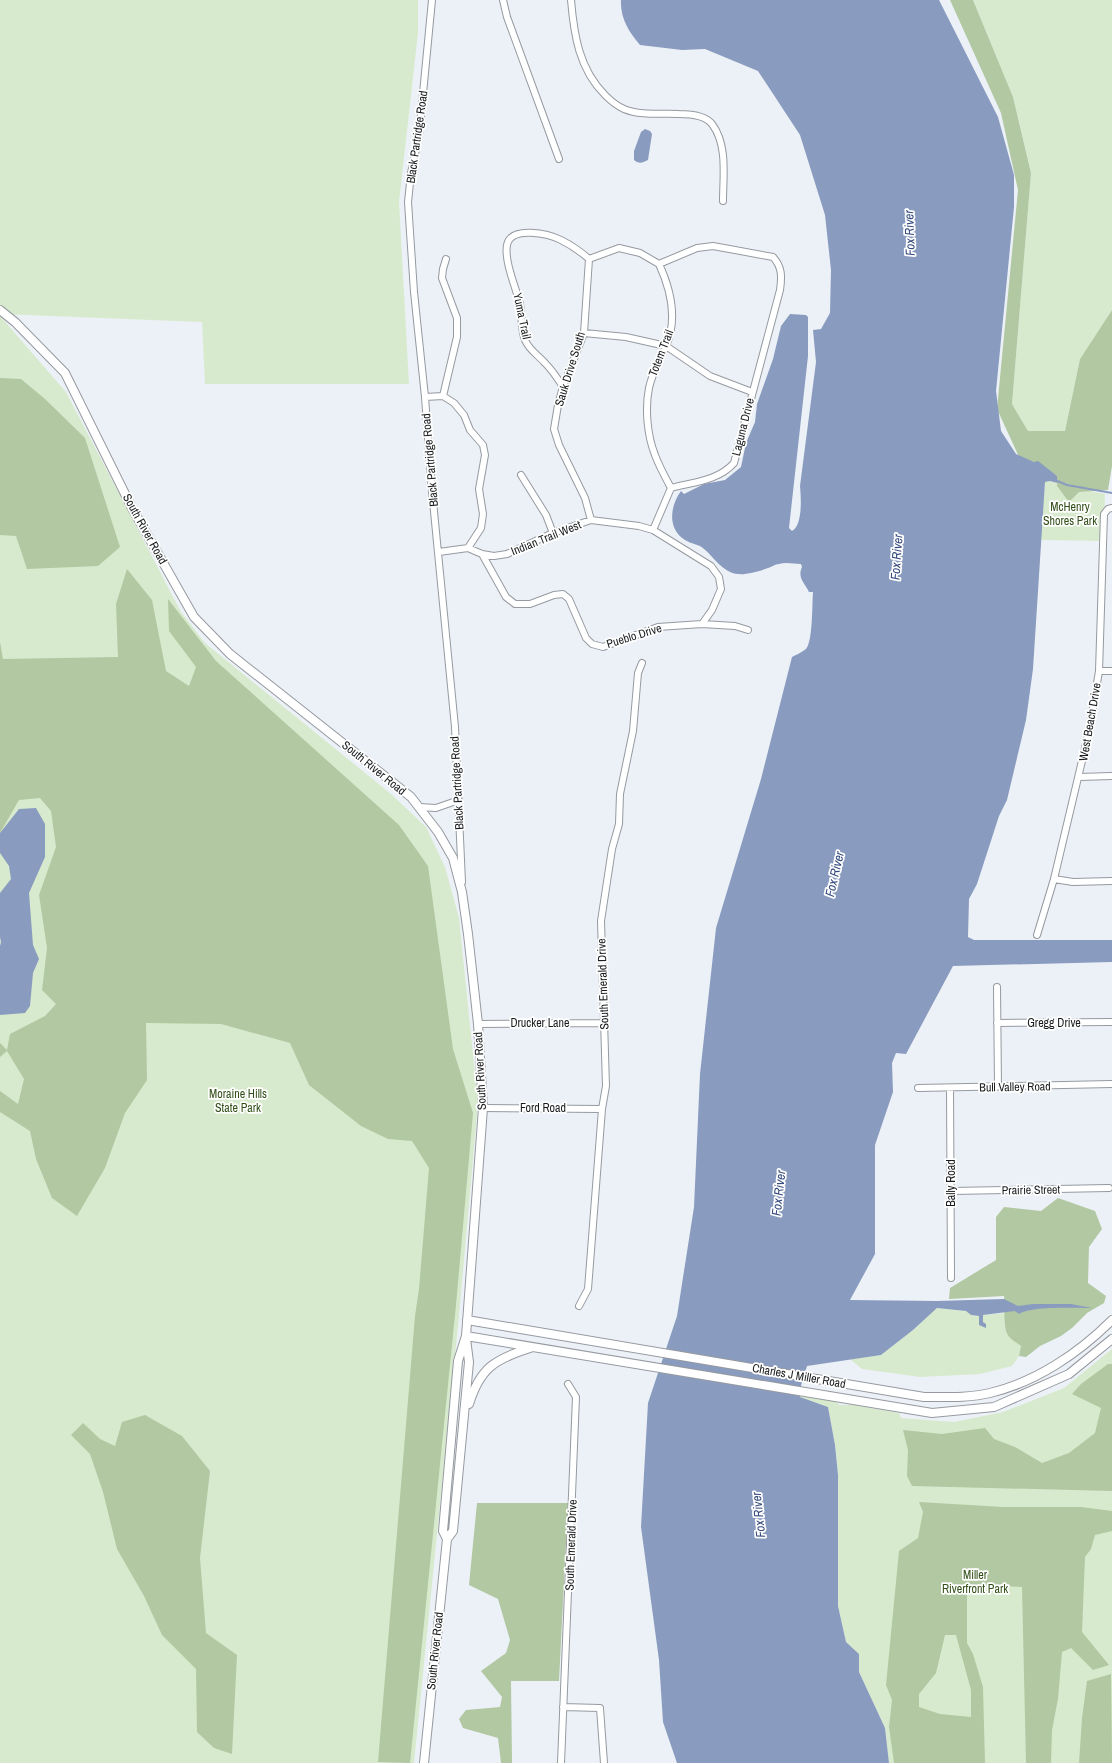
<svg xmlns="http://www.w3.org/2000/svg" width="1112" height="1763" font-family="'Archivo Narrow',sans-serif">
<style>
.green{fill:#d8eacd}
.forest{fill:#b1c8a2;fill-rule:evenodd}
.water{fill:#899bbf}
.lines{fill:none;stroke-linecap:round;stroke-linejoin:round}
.stream{stroke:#899bbf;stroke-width:2}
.street-casing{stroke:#969aa0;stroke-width:8}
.secondary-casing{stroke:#969aa0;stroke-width:10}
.street{stroke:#fff;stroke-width:6}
.secondary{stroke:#fff;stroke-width:8}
.labels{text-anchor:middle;stroke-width:3.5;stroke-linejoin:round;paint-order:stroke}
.street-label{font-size:12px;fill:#1a1c1e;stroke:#fff}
.park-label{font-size:12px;fill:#33501a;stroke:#fff}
.water-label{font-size:13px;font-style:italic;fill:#354b7d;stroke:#fff}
</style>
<rect width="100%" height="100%" fill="#ecf1f7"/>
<!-- green -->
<path class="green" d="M0 0H418V33L399 202 409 384H205L202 322 0 314Z
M973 0H1112V310L1080 359 1065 431H1028L1012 404 1031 172 1013 97Z
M0 316 66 392 181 612 205 643 391 794 426 827 445 867 459 918 478 1103 459 1316 414 1763H0Z
M1050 481 1064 486 1105 494 1103 541 1040 540 1045 482Z
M937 1308 966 1311 971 1315 980 1316 983 1322V1315L1006 1313C1002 1330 1009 1336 1021 1346L1019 1356 1012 1366 980 1374 920 1377 862 1369 850 1359 881 1355 913 1330Z
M1112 1349V1763H889L885 1728 859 1672V1654L846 1642 838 1606V1475L835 1445 828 1407 800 1397V1389L831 1395 839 1405H854L899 1413 901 1418 954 1422 1003 1412 1064 1388Z"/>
<!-- forest -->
<path class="forest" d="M950 0H973L1013 97 1031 173 1012 404 1028 431H1065L1080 359 1112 310V466L1108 490 1079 492 1069 502 1057 486V476L1034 462 1019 457 997 409 1018 190 1001 113Z
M0 378 21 379 45 399 85 438 120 547 98 566 27 569 16 536 0 535Z
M127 569 152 600 166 671 189 686 196 667 169 631 168 599 216 661 399 825 428 866 453 1049 473 1113 456 1305 410 1763 378 1762 415 1316 419 1289 429 1168 412 1141 388 1139 361 1126 309 1085 290 1043 221 1024 146 1023 147 1080 125 1113 105 1168 77 1216 52 1198 36 1159 30 1131 0 1112V1091L18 1104 24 1079 7 1051 0 1057V1043L7 1050 10 1034 45 1016 56 1004 42 990 47 948 39 895 56 847 51 811 40 798 19 800 0 833V642L3 659 118 657 116 604Z
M1058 1198 1095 1211 1102 1229 1089 1247 1088 1283 1106 1296 1104 1303 1087 1313 1072 1328 1061 1336 1040 1346 1026 1357 1019 1356 1021 1346C1017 1343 1010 1339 1008 1335 1003 1328 1005 1305 1004 1296L949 1299 950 1288 996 1260V1217L1004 1207 1041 1211Z
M1108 1364H1112V1491L912 1486 907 1476 908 1450 903 1430 942 1434 985 1428 994 1439 1015 1447 1042 1463 1069 1453 1095 1433 1101 1408 1072 1394 1081 1384Z
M145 1415 182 1436 210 1471 200 1558 206 1633 237 1655 232 1754 214 1748 197 1732 196 1669 162 1635 144 1596 117 1549 103 1492 90 1454 71 1435 83 1423 100 1439 115 1446 122 1422Z
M919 1502 1003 1507H1081L1112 1511V1531L1095 1535 1091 1549 1085 1557 1082 1632 1109 1665 1093 1670 1071 1648 1062 1652 1058 1699 1052 1730 1051 1763H1026L1022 1587 967 1585V1643L973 1654 983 1687 985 1763H894L889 1727 892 1700 886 1685 899 1551 918 1538 923 1512ZM945 1635H956L971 1690V1717L940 1714 919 1707V1694L936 1673Z
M477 1503H568L559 1681H511L512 1763H501L498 1738 463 1728 459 1719 466 1710 500 1707 502 1697 481 1671 506 1653 510 1640 498 1599 469 1585Z
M1111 1674 1112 1763H1079L1082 1718 1087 1681Z"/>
<!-- water -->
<path class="water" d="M621 0H939L998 117 1014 175V207L996 391 1001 431 1016 454 1034 462 1038 461 1057 476V483L1050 481 1045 482 1033 669 1026 720 1007 800 999 816 977 884 969 899 968 937 974 940H1112V962L953 966 906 1054 896 1053 892 1063 893 1092 875 1145V1254L850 1300 937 1301 1004 1299 1018 1306 1033 1304H1071L1092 1308C1076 1308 1030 1306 1019 1314L1015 1311 983 1315V1322L986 1324V1328L979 1325V1316L971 1315 966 1311 937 1308 913 1330 881 1355 807 1366 800 1389V1397L828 1407 835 1445 838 1475V1606L846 1642 859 1654V1672L885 1728 889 1763H677L663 1722 659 1660 641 1527 648 1403 677 1316 694 1207 700 1074 716 928 761 779 792 657C796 655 802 652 806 649 813 641 812 604 813 592H809C805 583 797 578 802 567L801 564C794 564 786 562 779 564 775 564 772 567 768 568 760 571 746 575 738 574 723 573 714 557 704 549 699 544 691 544 685 540 667 529 670 506 681 491L684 494 704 484 725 480 741 467 746 443 755 422 757 404 773 359 781 326 790 314 806 315 808 317V356L789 528 792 531C803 525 801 497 800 486L816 362 813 330 821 329 830 313 831 270 825 215 800 135 758 71 705 49 682 50 640 45C629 32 620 18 621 0Z
M645 129 650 131 652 134 648 160C642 163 639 164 634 160V151L641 132Z
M36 808 45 824V857L29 893 33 945 39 959 33 973 30 1006 25 1013 0 1015V946L1 942 0 937V893L11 879 9 866 0 853V833L19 809Z"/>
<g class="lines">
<!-- stream -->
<path class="stream" d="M1055 480 1067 485 1112 493"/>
<defs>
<path id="street" d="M432 0 419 135 411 173 408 202 414 292 425 397 432 491 455 727 462 882
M503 0 507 17 559 159
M571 0C574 35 579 69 605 95 611 101 617 106 624 109 641 116 662 113 679 114 690 114 705 115 712 124 728 145 723 177 723 201
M446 259 443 269 442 278 457 318V337L443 396 454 403 464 415 470 430 483 445 485 455 479 489 483 514 481 528 468 548
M589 259 584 333 563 387 558 405 554 429 559 445 585 498 591 520
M589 259 619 248 640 253 659 264
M659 264 697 248 713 246 773 257C782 267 782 276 780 290L734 463C718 481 693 482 671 488L653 530 711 566 719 577 721 589 712 610 702 624
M659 264C671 290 678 319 666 346 660 360 652 373 649 388 645 408 647 435 655 455 659 466 665 477 671 488
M584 333 626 337 666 346 710 376 752 392
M563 387C558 379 552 370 545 363 538 355 529 350 525 340 521 331 522 315 520 304 516 288 504 261 507 245 511 225 549 234 561 240 571 245 580 251 589 259
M425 397 443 396
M521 475 546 515 553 533
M439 552 468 548 482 554 494 556 507 554 553 533 591 520 639 526 653 530
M482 554 506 597 515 604H530L554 595 563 594 569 599 586 638 592 644 603 647 658 627 702 624 735 626 748 630
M1099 671H1112
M1079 777 1112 776
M419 807 436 808 459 800
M1054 879 1073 882 1112 881
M1037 935 1054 879 1090 727 1099 671 1104 514 1108 509 1112 508
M997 987 998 1087
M997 1023 1112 1022
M478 1024 603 1023
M918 1088 1112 1084
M950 1088 951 1278
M483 1108 602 1109
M952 1191 1109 1188
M579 1306 588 1289 602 1109 606 1086 601 921 612 849 619 824 620 794 633 731 638 673 642 663
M563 1707 600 1708 604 1763
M561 1763 576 1397 568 1384"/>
<path id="secondary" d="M0 310 15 322 65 373 132 508 194 617 230 654 411 797 438 832 453 858 462 892 468 934 478 1024 483 1108 466 1336 458 1361 443 1531 447 1539
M467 1320 924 1397C946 1397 969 1398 990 1393 1036 1382 1079 1353 1112 1320
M466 1336 932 1413 994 1407 1069 1374 1112 1339
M469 1404C480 1368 495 1359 530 1348
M424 1763 447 1539 453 1531 469 1362 466 1339"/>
</defs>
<!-- street casing -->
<use href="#street" class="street-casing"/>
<!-- secondary casing -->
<use href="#secondary" class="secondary-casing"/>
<!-- street -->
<use href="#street" class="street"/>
<!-- secondary -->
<use href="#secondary" class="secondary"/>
</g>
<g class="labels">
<!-- street labels -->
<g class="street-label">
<text transform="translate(417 137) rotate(-82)" y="4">Black Partridge Road</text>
<text transform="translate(522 316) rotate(78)" y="4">Yuma Trail</text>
<text transform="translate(661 353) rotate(-69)" y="4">Totem Trail</text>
<text transform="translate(570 369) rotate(-73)" y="4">Sauk Drive South</text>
<text transform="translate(743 427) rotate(-76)" y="4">Laguna Drive</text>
<text transform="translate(430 460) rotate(-95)" y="4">Black Partridge Road</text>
<text transform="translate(145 529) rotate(61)" y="4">South River Road</text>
<text transform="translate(546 538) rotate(-22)" y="4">Indian Trail West</text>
<text transform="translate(634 636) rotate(-17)" y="4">Pueblo Drive</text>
<text transform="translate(1090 722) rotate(-80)" y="4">West Beach Drive</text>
<text transform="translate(374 768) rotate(39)" y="4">South River Road</text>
<text transform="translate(457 783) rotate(-93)" y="4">Black Partridge Road</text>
<text transform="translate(603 984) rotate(-92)" y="4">South Emerald Drive</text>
<text x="540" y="1027">Drucker Lane</text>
<text x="1054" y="1027">Gregg Drive</text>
<text transform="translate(480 1071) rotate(-93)" y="4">South River Road</text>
<text transform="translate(1015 1087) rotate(-1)" y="4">Bull Valley Road</text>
<text x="543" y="1112">Ford Road</text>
<text transform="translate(951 1183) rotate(-90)" y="4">Bally Road</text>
<text transform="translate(1031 1190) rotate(-1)" y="4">Prairie Street</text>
<text transform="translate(799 1376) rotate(10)" y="4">Charles J Miller Road</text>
<text transform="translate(571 1545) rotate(-88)" y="4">South Emerald Drive</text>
<text transform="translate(435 1651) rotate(-84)" y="4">South River Road</text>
</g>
<!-- park labels -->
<g class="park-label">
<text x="1070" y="511">McHenry<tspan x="1070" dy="14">Shores Park</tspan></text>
<text x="238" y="1098">Moraine Hills<tspan x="238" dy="14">State Park</tspan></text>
<text x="975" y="1579">Miller<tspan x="975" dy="14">Riverfront Park</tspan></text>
</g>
<!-- water labels -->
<g class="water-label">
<text transform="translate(909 233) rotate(-92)" y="5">Fox River</text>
<text transform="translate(896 557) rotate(-86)" y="5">Fox River</text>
<text transform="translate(834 874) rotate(-77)" y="5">Fox River</text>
<text transform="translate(778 1193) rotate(-84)" y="5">Fox River</text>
<text transform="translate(758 1515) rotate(-96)" y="5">Fox River</text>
</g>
</g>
</svg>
